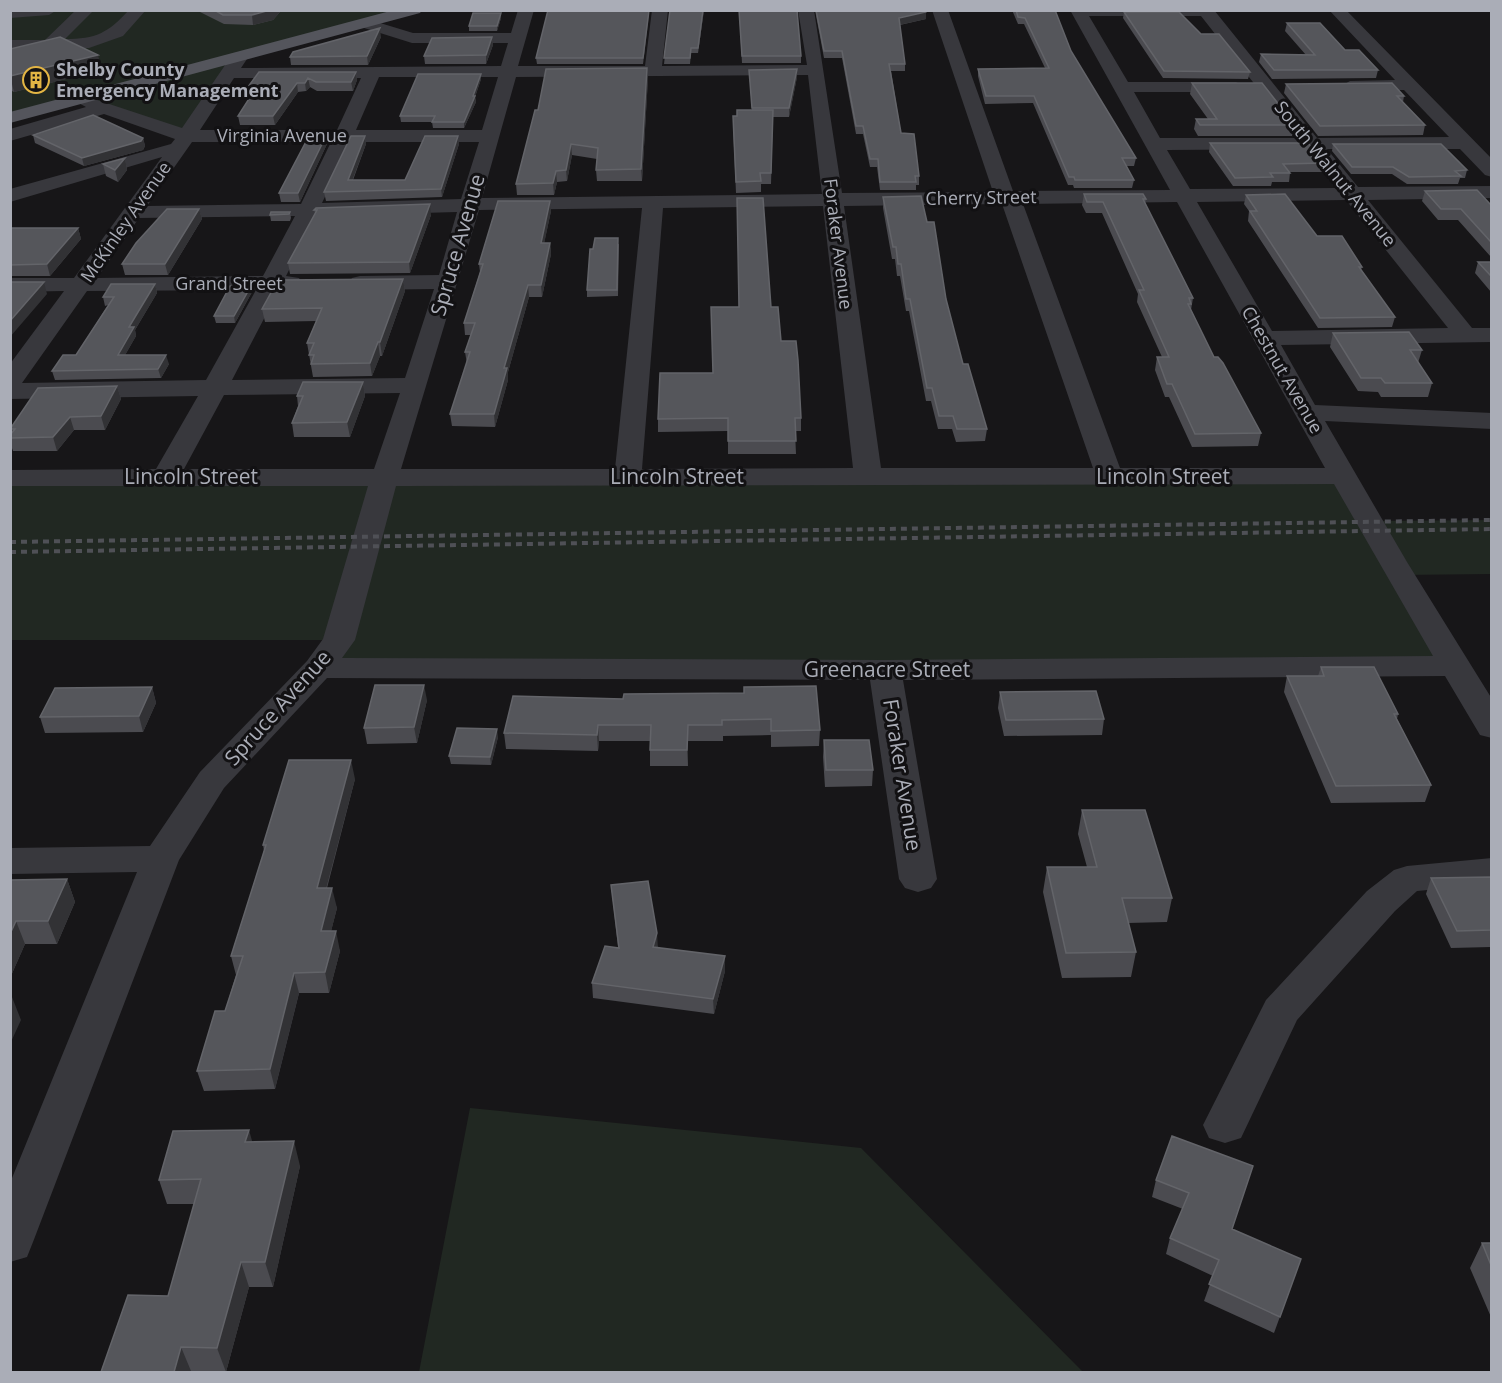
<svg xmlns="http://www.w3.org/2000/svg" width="1502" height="1383" font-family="'Open Sans',sans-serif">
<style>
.green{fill:#212822}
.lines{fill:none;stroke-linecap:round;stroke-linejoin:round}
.minor{fill:#38383d;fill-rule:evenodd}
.major{fill:#54555c;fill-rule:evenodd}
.rail{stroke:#4f5056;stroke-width:4;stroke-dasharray:6 5;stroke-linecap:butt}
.wall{fill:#4b4b50}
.shaded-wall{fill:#323235}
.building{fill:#55565b;stroke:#636469;stroke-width:1.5}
.labels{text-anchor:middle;stroke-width:6;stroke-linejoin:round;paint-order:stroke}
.far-poi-label{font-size:18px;font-weight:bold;fill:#aaadb7;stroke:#121113;text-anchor:start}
.far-street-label{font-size:18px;fill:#aaadb7;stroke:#121113}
.street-label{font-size:21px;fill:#aaadb7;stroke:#121113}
</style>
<rect width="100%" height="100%" fill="#171618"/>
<!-- green -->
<path class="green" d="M11 11H414L238 59 186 136 82 100 11 118Z
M1343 476 1369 521 1491 520V574L1400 575 1456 666 318 668 338 640H11L10 478Z
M470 1108 861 1148 1083 1372H419Z"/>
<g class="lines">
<!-- minor -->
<path class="minor" d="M10 10H57L49 15 10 18Z
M76 10H94L65 39C96 39 108 33 129 10H146L123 36 89 48 10 50V40H45Z
M518 10H534L518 66H645L652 10H668L662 66 807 65 798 10H814L842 193 993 192 932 10H948L1013 191 1170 190 1070 10H1214L1317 138 1449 137 1404 90H1344L1341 86 1350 81 1395 80 1329 10H1346L1492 159V177L1485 175 1460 149H1327L1358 187 1492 186V198L1368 200 1472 328H1492V342L1281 345 1315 405 1492 413V429L1325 421 1407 562 1492 699V738L1480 735 1445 676 903 680 937 879 931 888 918 892 905 888 899 879 870 680 327 678 224 788 179 860 33 1242 27 1257 10 1262V1183L137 872 10 874V848L150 846 200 772 307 661 323 639 368 486H10V470L156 469 198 396 10 399V364L64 291 10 292V278H74L162 157 10 202V189L171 144 175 139 104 114 10 141V129L86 107 73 100 82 95 182 128 232 55 238 54 247 59 241 68 501 66 508 43H412L361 27 359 24 367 19 413 33H511ZM1089 16H1201L1297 138H1160L1134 92H1236L1245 87 1236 82H1128ZM808 75 822 194 482 198 516 77ZM379 77H498L482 130H356ZM234 78H361L337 130H200ZM192 142H331L301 204 147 206ZM351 142H479L461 199 322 203ZM1307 149 1337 188 1190 189 1167 150ZM1346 200 1448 328 1272 331 1197 202ZM1177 202 1325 468H1120L1023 204ZM1002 204 1093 468H881L844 206ZM823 206 853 468 642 469 663 208ZM642 208 615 469H401L479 210ZM457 212 439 275 360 276 352 278 349 283 352 288 360 290 434 289 405 378 232 380 279 290 299 288 302 283 299 278 286 276 316 216ZM295 216 263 276 97 278 139 218ZM256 290 206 380 22 383 87 291ZM400 393 374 469H184L224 395ZM1334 484 1433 656 885 660 342 658 355 640 396 486Z
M1492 858V884L1417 891 1395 911 1297 1020 1241 1138 1225 1143 1209 1138 1203 1125 1266 1000 1367 891 1394 870 1407 866Z"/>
<!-- major -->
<path class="major" d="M394 10H422L420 13 10 123V112Z"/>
<!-- rail -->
<path class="rail" d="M10 542 1492 520
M10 552 1492 529"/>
</g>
<!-- wall -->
<path class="wall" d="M196 10H342L341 12H280L273 20 253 25 224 24Z
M649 10 643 64H537L536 58Z
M670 10H704L698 53H691L690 64H664Z
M739 10 801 56V63H742Z
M815 10H926V19L900 25 905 64V71H891L901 133 919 176V185H916V190H880L877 167H870L863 134H856L842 58H824Z
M1012 10H1055L1071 51 1136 158 1134 166H1126L1134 180 1132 188H1074L1073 185H1068L1033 103 985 104 978 76V69L1045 68 1024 24H1018Z
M1124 12 1201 34 1250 72 1248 79 1163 78 1123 18Z
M501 18 497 31H469V26Z
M1287 23 1345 50 1378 70 1376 78 1272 79 1259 62 1261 54 1306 55 1285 31Z
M381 37 368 65H291L290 57Z
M492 37 493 45 486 64H425L424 56Z
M10 49 102 70 14 92 10 90Z
M647 68 648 78 642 181H597L596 170 597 159 572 155 567 181 557 182 554 195H517L516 184 538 110Z
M797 69V77L789 117H773L771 184H761V192L736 193 733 126 737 116 752 110 749 70Z
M259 72H356L357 80 353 91H317L310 87 306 91 298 92 275 125H240L238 116 248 100H247L245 91Z
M481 74V79L475 97 476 102 464 128H433L432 122H401L400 116Z
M1192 83 1295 125 1292 136H1198L1194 129 1196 119H1208L1190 94Z
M1286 84 1404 96 1403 102 1425 125 1423 135 1318 136 1284 93Z
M33 135 143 138 145 146 143 150 84 166 35 143Z
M326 136 327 144 300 202H281L279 193Z
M365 136 366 144 353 180H405L458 136 459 144 442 197 326 201 324 192Z
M1210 143 1324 163 1322 172H1290V173L1289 182H1272L1271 186H1233L1209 152Z
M1333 144 1467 170 1465 178H1460L1458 184H1407L1392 174H1351L1332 151Z
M125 158 127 170 118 182 106 176 103 164Z
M1425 191 1491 205V257L1458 220H1438L1422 201Z
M1084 194 1146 199 1145 204 1193 298 1191 310 1214 357 1261 433 1258 446 1192 447 1169 397H1165L1155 370 1157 357H1162L1137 302 1138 294 1102 213H1086L1082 205Z
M1246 195 1317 236 1362 267 1361 270 1395 317 1392 327 1318 328 1248 221 1249 211 1244 204Z
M883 197 946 299 963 364 987 429 985 441 956 442 952 429H938L931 401H926L909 311H906L900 276H897L895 259H892L883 208Z
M550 201 551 211 544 243H550L551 254 542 297H529L508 372V380L495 427 452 426 450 414 467 364 465 352 471 335H465L464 323 480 272 479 264Z
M199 209 202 219 168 275H125L122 264Z
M314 210 431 215 410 273 290 274 288 263 315 213Z
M290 212 291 218 290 221H271L270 215Z
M10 228H78L81 239 50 276H10Z
M619 244 618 296 587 297V290L593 249Z
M1478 262H1491V292L1475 273Z
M403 279 405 291 382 356H380L372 376 313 377 307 343 316 321 265 322 262 309Z
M155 284 157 293 135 330 136 336 125 355 169 364 161 378 55 380 52 371 76 355 108 305 105 306 103 297Z
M252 292 235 323H216L214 316Z
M771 307 781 341 801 418V431H795L796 454H728V431L658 432V419L713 373Z
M1333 333 1422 350 1418 363 1432 383 1428 397H1381L1378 392 1358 391 1330 347Z
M363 382 365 396 350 437H294L292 423 298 406 297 396Z
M117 386 121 399 105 430H74L57 451H13L10 443V435L12 433 10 429Z
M1321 667 1398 714 1397 719 1431 785 1425 802 1331 803 1284 692 1287 676H1318Z
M152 687 156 703 143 732 45 733 40 717Z
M1000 692 1104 719 1102 735 1004 736 998 708Z
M744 693 820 730 819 746 771 747V735L723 736V741H688V766H650V741H599L598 751 506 749 504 733 623 699Z
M427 700 417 743 367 744 364 728Z
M498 737 491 765 451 764 449 756Z
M824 740 873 770 872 786 825 787 823 757Z
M355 779 327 888 337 908 331 931 340 951 329 993H299L275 1089 204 1091 197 1071 225 1011 236 975 231 956 264 851 263 845Z
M1082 810 1172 898 1167 922 1128 923 1136 952 1131 977 1062 978 1043 892 1047 867H1087L1078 834Z
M1431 878H1491V947L1451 948 1426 894Z
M67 879 75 902 57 944H25L10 978V880Z
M611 885 658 947 725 971 714 1014 593 998 592 983 618 947Z
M252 1142 300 1166 273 1287H249L226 1372 191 1371 190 1372H101L168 1296 194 1204H167L159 1180Z
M1253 1166 1232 1229 1301 1259 1274 1333 1204 1301 1213 1276 1166 1254 1170 1238 1183 1209 1152 1197 1156 1180Z
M1482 1243H1491V1317L1470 1268Z"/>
<!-- shaded-wall -->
<path class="shaded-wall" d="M270 10H280V12L273 20 253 25 252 15Z
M649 10V15L643 64V58Z
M703 10H704L698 53V48Z
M926 12V19L899 25V18Z
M501 13V18L497 31V26Z
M380 28 381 37 368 65 367 56Z
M492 37 493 45 486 64V55Z
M98 55 102 70 14 92 10 76Z
M647 68 648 78 642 181 641 169Z
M797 69V77L789 117V108Z
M356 72 357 80 353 91 351 82Z
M481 74V79L475 97 476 102 464 128V122Z
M308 78 310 87 306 91 305 83Z
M297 83 298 92 275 125 273 116Z
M326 136 327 144 300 202 298 193Z
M365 136 366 144 349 189 348 180Z
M458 136 459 144 442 197 441 189Z
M143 138 145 146 143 150 84 166 82 158Z
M571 144 572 155 567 181 566 170Z
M125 158 127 170 118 182 115 170Z
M556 171 557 182 554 195 553 183Z
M550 201 551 211 542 254 541 243Z
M430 204 431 215 410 273 409 262Z
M199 209 202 219 168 275 165 264Z
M78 228 81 239 50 276 47 264Z
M550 243 551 254 542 297 541 285Z
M403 279 405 291 382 356 380 342Z
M44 282 47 294 10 337V321Z
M155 284 157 293 135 330 136 336 120 364 118 355 129 327Z
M528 285 529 297 508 372V380L495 427 494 414 504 368Z
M251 286 252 292 235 323 234 316Z
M378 342 380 356 372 376 370 363Z
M166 355 169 364 161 378 158 369Z
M363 382 365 396 350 437 347 422Z
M117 386 121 399 105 430 101 416Z
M70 417 74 430 57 451 53 437Z
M424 685 427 700 417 743 414 727Z
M152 687 156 703 143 732 139 716Z
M598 725 599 741 598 751 597 735Z
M688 725V766L687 750Z
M497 729 498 737 491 765 490 757Z
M351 760 355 779 321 908 317 888Z
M67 879 75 902 57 944 48 921Z
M332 888 337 908 326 951 321 931Z
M16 921 25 944 10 978V934Z
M336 931 340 951 329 993 325 972Z
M657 933 658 949 653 947Z
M725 956V971L714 1014 713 999Z
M294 973 299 993 275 1089 270 1069Z
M12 997 21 1020 10 1044V1000Z
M249 1130 256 1155 245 1142Z
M294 1141 300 1166 273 1287 265 1262Z
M241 1262 249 1287 226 1372 217 1348Z
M181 1347 191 1371 190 1372H174Z"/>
<!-- building -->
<path class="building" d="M214 10H270L252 15H223Z
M548 10H649L643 58H536Z
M670 10H703L698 48H691L690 58H664Z
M739 10H797L801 56H742Z
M816 10H926V12L899 18 905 64H889L901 133 914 134 919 176H915L916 182H880L878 159H870L863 126H856L842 51H824Z
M1016 10H1055L1071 51 1136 158H1122L1134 180H1075L1074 177H1069L1034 96H986L978 69 1049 68 1025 18 1018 17Z
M1124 12H1179L1201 34H1219L1250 72 1164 71Z
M473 13H501L497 26H469Z
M1287 23H1320L1345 50H1359L1378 70H1274L1261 54 1315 55Z
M380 28 367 56 290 57 293 52Z
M60 37 98 55 10 76V49Z
M492 37 486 55 424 56 432 38Z
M647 68 641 169 596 170 598 148 571 144 566 170 556 171 553 183 516 184 535 110H538L546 69Z
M797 69 789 108H752L749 70Z
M259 72H356L351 82H316L308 78 305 83H297L273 116H238L254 91H245Z
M418 74H481L473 96H475L464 122H432L435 116H400Z
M1192 83H1262L1295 125H1200L1196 119H1217Z
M1392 83 1404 96H1397L1425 125 1320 126 1286 84Z
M737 110H773L771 173H760L761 181 736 182 733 116H737Z
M93 115 143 138 141 141 82 158 33 135Z
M309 136H326L298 193H279Z
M351 136H365L348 180H405L425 136H458L441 189 324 192Z
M1210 143H1308L1324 163 1283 164 1290 173H1270L1273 177 1235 178Z
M1333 144H1441L1467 170 1455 171 1461 176 1409 177 1393 167H1352Z
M125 158 115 170 103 164Z
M1477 190 1491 205V242L1461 209H1441L1425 191Z
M1084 194H1143L1146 199H1143L1193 298H1189L1191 304H1188L1214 357H1218L1223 363 1261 433 1195 434 1172 384H1167L1157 357H1169L1139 290H1144L1103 202H1087Z
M1285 194 1317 236H1342L1362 267H1359L1395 317 1320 318 1250 211H1257L1246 195Z
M921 196 927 222H934L946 299 963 364H968L987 429H957L953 416H939L932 388H927L910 299H906L901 264H898L896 247H893L883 197Z
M737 198H763L771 307H778L781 341H796L798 360 801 418H795L796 441H728V418L658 419 660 373H713L711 307H739Z
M498 201H550L541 243H550L541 285H528L504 368H507L494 414H450L470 352H465L475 323H464L483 264H479Z
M430 204 409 262 288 263 317 210H314L316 208Z
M167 209H199L165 264H122L136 243Z
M271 212H290L289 214 270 215Z
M10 228H78L47 264 10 265Z
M595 238H618L617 290H587L590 249H593Z
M1478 262H1491V276Z
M403 279 380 342H378L370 363 311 364 314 355H309L314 343H307L322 308 262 309 278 280Z
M10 282H44L10 321Z
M111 284H155L129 327H134L118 355H166L158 369 52 371 63 355H76L114 297H103Z
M230 286H251L234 316H214Z
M1409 332 1422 350H1410L1432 383H1385L1381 378H1361L1333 333Z
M303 382H363L347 422 292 423 303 396H297Z
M117 386 101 416 70 417 53 437 10 438V435L15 429H10L38 388Z
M1321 667H1374L1398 714H1394L1431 785 1336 786 1287 676H1324Z
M375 685H424L414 727 364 728Z
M816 686 820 730 771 731V719L722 720V725H688L687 750H650L651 725H598L597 735 504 733 513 696 623 699 624 694 744 693V687Z
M152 687 139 716 40 717 55 688Z
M1096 691 1104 719 1006 720 1000 692Z
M457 728 497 729 490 757 449 756Z
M824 740H869L873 770H826Z
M289 760H351L317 888H332L321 931H336L325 972 294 973 270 1069 197 1071 215 1011H225L243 956H231L266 845H263Z
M1082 810H1145L1172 898H1122L1136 952 1066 953 1047 867H1097Z
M1491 877V930L1457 931 1431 878Z
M67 879 48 921H16L10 934V880Z
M648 881 657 933 653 947 725 956 713 999 592 983 605 946 619 948 611 885Z
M249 1130 245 1142 294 1141 265 1262H241L217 1348 181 1347 174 1372H101L128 1295 168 1296 201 1179 159 1180 173 1131Z
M1172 1136 1253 1166 1232 1229 1301 1259 1280 1317 1209 1284 1219 1260 1170 1238 1189 1193 1156 1180Z
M1482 1243H1491V1265Z"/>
<!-- icons -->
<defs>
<symbol id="building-ring" viewBox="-11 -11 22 22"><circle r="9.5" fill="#121113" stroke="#e3b544" stroke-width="1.5"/><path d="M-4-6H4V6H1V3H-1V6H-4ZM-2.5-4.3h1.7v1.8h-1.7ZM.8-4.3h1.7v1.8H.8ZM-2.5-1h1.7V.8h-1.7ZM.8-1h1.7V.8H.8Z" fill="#e3b544"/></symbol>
</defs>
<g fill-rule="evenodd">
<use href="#building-ring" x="21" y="65" width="30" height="30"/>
</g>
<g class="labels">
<!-- far-poi labels -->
<g class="far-poi-label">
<text x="56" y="76">Shelby County<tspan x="56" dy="21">Emergency Management</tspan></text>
</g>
<!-- far-street labels -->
<g class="far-street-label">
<text x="282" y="142">Virginia Avenue</text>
<text transform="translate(1335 174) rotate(51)" y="6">South Walnut Avenue</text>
<text transform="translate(981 198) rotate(-1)" y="6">Cherry Street</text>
<text transform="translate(126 222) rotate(-55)" y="6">McKinley Avenue</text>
<text transform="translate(838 244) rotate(83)" y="6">Foraker Avenue</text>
<text x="229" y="290">Grand Street</text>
<text transform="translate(1282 370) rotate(60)" y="6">Chestnut Avenue</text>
</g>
<!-- street labels -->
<g class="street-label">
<text transform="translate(458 245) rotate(-74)" y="7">Spruce Avenue</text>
<text x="191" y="484">Lincoln Street</text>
<text x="677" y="484">Lincoln Street</text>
<text x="1163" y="484">Lincoln Street</text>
<text x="887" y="677">Greenacre Street</text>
<text transform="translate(278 708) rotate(-48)" y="7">Spruce Avenue</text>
<text transform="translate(902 775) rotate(81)" y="7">Foraker Avenue</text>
</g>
</g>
<!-- border -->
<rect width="1502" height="1383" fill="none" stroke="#aaadb7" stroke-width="24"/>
</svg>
